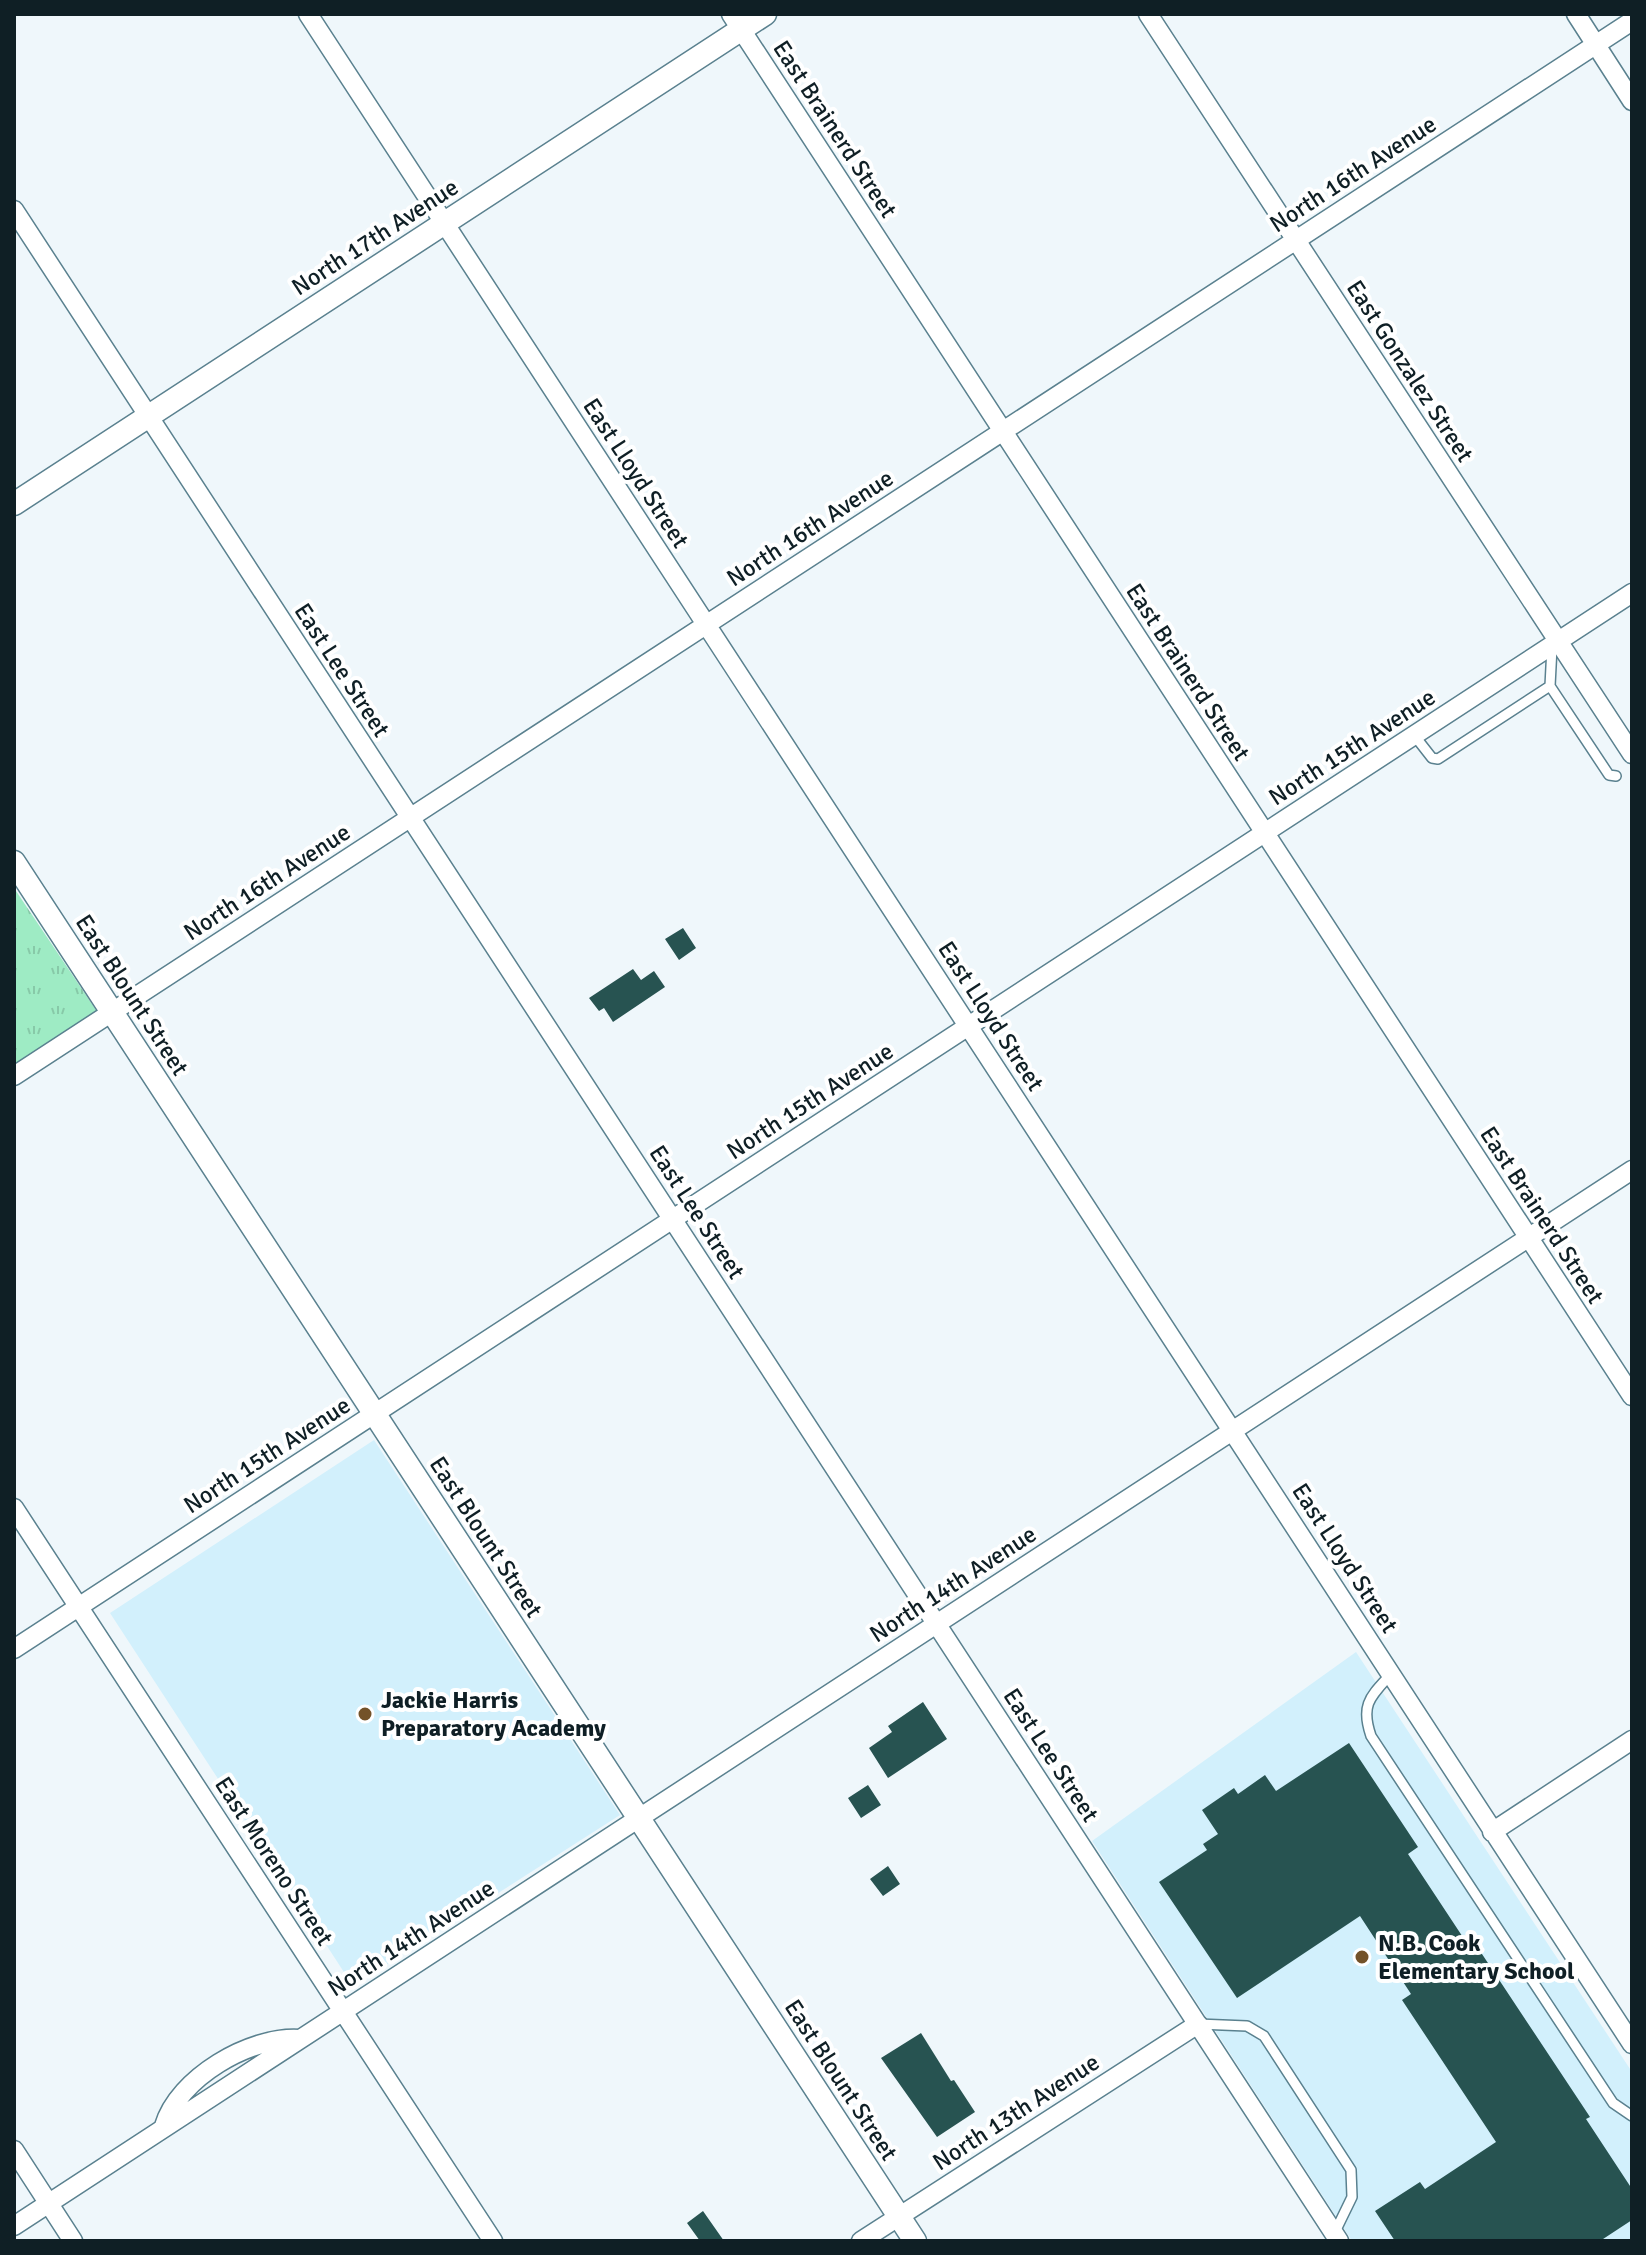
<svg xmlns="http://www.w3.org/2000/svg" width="1646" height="2255" font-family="Signika,sans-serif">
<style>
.built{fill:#d2f0fc}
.park{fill:url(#park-tufts)}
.building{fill:#275351}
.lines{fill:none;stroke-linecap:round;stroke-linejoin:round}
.service-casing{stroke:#5a818f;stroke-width:12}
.minor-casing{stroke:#5a818f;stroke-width:21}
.tertiary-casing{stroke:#5a818f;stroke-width:25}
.service{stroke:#fff;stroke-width:9}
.minor{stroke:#fff;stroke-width:18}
.tertiary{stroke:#fff;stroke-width:22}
.poi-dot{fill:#735229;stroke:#fff;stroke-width:3}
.labels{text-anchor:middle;stroke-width:8;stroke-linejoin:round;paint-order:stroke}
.street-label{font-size:24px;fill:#0f1f25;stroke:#fff}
.poi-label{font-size:24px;font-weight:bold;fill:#0f1f25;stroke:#fff;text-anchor:start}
</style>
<defs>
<pattern id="park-tufts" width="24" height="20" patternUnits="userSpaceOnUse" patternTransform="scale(2)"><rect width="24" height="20" fill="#9eebc4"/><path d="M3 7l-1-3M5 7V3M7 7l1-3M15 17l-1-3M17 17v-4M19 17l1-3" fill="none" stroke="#87c9a8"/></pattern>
</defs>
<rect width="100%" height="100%" fill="#eff7fb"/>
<!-- built -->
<path class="built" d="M374 1440 620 1815 353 1986 110 1613Z
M1356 1652 1632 2072V2241H1352L1092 1841Z"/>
<!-- park -->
<path class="park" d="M14 888 98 1013 14 1067Z"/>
<!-- building -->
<path class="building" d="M683 928 696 948 679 960 665 939Z
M633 969 641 980 654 971 665 987 613 1022 604 1008 599 1011 589 998Z
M923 1702 947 1739 888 1778 869 1748 892 1732 888 1726Z
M1349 1743 1418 1847 1408 1854 1474 1954 1480 1951 1590 2117 1586 2119 1632 2189V2220L1600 2241H1395L1375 2211 1420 2182 1425 2189 1496 2142 1402 2000 1411 1994 1360 1916 1237 1998 1159 1882 1207 1850 1203 1844 1218 1834 1202 1810 1234 1788 1238 1794 1265 1775 1276 1791Z
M868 1785 881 1805 861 1818 848 1798Z
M888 1866 900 1884 883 1896 870 1879Z
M921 2033 951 2081 954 2080 975 2112 937 2137 881 2058Z
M703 2211 724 2241H700L687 2223Z"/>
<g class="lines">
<defs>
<path id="service" d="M1552 647 1550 686 1609 775 1616 776
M1414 735 1432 758 1438 759 1550 686
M1391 1674C1371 1696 1360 1704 1371 1736L1613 2103 1632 2116
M1198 2024 1247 2026 1264 2036 1351 2170 1352 2197 1334 2234"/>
<path id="minor" d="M308 14 1632 2044
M731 14 1632 1396
M1148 14 1632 754
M1576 14 1632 101
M14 210 1339 2241
M14 1076 1632 21
M14 1508 493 2241
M14 1649 1632 593
M1492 1832 1632 1740
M164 2126C178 2078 250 2036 299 2039
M14 2150 73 2241
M14 2226 1632 1170
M861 2241 1198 2024"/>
<path id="tertiary" d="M14 504 765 14
M14 862 915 2241"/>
</defs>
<!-- service casing -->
<use href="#service" class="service-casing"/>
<!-- minor casing -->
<use href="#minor" class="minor-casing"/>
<!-- tertiary casing -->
<use href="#tertiary" class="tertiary-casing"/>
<!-- service -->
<use href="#service" class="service"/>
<!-- minor -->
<use href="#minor" class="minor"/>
<!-- tertiary -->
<use href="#tertiary" class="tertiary"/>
</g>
<!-- markers -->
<g class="poi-dot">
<circle cx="365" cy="1714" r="8"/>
<circle cx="1362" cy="1957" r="8"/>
</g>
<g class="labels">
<!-- street labels -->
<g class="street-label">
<text transform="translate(835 129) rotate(57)" y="8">East Brainerd Street</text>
<text transform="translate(1353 174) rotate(-33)" y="8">North 16th Avenue</text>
<text transform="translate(375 237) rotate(-33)" y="8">North 17th Avenue</text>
<text transform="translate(1410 371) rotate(57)" y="8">East Gonzalez Street</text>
<text transform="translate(636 473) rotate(57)" y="8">East Lloyd Street</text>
<text transform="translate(810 528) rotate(-33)" y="8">North 16th Avenue</text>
<text transform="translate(342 670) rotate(57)" y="8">East Lee Street</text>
<text transform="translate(1188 672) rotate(57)" y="8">East Brainerd Street</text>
<text transform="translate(1352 747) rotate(-33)" y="8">North 15th Avenue</text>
<text transform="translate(267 882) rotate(-33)" y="8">North 16th Avenue</text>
<text transform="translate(132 995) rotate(57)" y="8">East Blount Street</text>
<text transform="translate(991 1016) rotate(57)" y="8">East Lloyd Street</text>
<text transform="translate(810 1101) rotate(-33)" y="8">North 15th Avenue</text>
<text transform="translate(697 1212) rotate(57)" y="8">East Lee Street</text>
<text transform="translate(1542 1215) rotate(57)" y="8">East Brainerd Street</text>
<text transform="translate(267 1455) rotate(-33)" y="8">North 15th Avenue</text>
<text transform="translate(486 1537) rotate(57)" y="8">East Blount Street</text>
<text transform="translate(1345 1558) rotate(57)" y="8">East Lloyd Street</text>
<text transform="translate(953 1584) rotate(-33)" y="8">North 14th Avenue</text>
<text transform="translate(1051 1755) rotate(57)" y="8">East Lee Street</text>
<text transform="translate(274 1861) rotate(57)" y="8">East Moreno Street</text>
<text transform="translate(411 1938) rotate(-33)" y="8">North 14th Avenue</text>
<text transform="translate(841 2080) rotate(57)" y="8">East Blount Street</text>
<text transform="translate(1016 2112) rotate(-33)" y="8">North 13th Avenue</text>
</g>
<!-- poi labels -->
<g class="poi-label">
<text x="381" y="1708">Jackie Harris<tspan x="381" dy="28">Preparatory Academy</tspan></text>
<text x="1378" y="1951">N.B. Cook<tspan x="1378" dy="28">Elementary School</tspan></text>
</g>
</g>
<!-- border -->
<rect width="1646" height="2255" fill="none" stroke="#0f1f25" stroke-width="32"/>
</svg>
